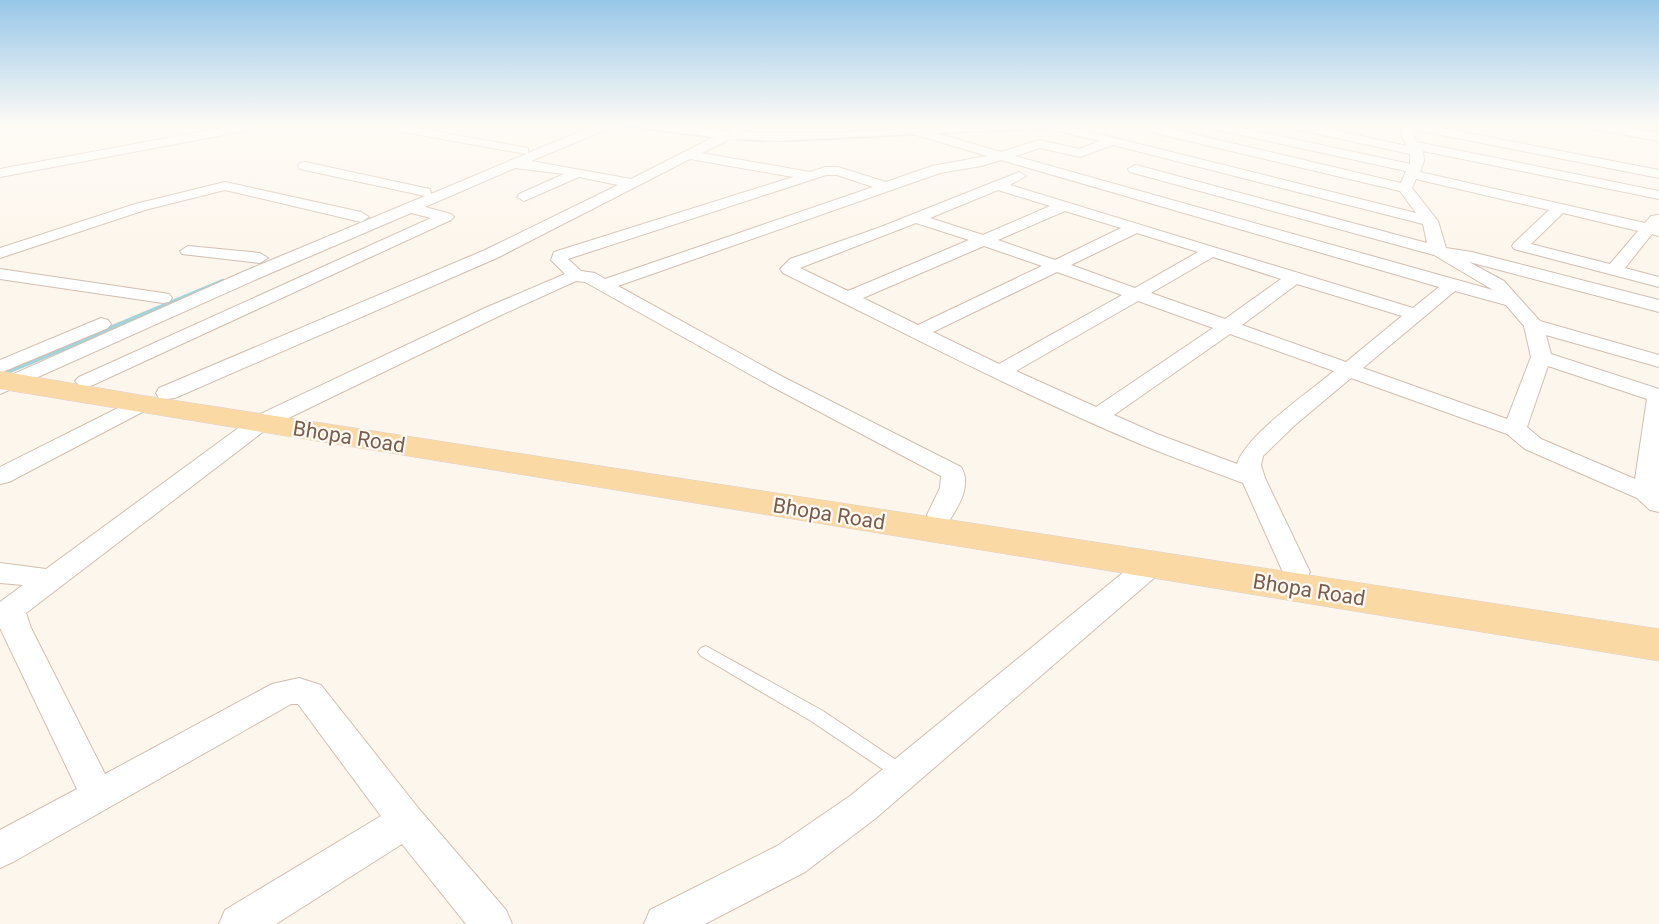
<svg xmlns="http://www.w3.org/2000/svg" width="1659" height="924" font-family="Roboto,sans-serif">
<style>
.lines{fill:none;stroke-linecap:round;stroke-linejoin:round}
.stream-far2{stroke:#a5d3da;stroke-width:4}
.stream-far1{stroke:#a5d3da;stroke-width:4.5}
.stream{stroke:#a5d3da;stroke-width:6}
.lane-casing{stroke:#d1beb0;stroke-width:2}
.street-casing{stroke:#d1beb0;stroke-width:2}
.primary-casing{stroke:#dad1cd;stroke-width:1}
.lane{fill:#fff;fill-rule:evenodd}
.street{fill:#fff;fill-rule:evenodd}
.primary{fill:#fbd9a5;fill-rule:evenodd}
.labels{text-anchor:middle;stroke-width:4.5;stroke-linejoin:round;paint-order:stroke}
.street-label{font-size:21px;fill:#7a5c4d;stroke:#fffaf3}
</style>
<rect width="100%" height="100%" fill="#fdf6ec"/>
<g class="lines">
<!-- stream-far2 -->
<path class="stream-far2" d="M622 125 722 138
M1030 128 1081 125
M739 139 764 140
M787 140 947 132"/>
<!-- stream-far1 -->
<path class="stream-far1" d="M91 336 223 281"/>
<!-- stream -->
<path class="stream" d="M0 374 95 335"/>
<defs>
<path id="lane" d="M706 646 823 711 908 768 911 773 908 778 902 781 896 778 811 721 701 656 698 652 701 648Z"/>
<path id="street" d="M237 125 256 126 250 130 0 177V169Z
M399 125 523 147 528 148V153L596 125H612L610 128 531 161 631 179 714 137 648 129 642 125H675L726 131 739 125H754L744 132C842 136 942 125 1041 125L1035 129 936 133 1001 152 1039 140 1079 149 1099 141 1046 128 1044 125H1063L1416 213 1400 191 1155 133 1149 129 1155 125 1401 183 1406 171 1213 129 1207 125H1228L1410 164V154L1295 129 1289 125H1310L1407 146 1400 133 1408 125H1426L1659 170V178L1416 130 1412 134 1417 142 1659 191V199L1423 151 1424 161 1420 172 1645 223 1651 216 1659 215V236L1652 234 1625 268 1659 277V287L1514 249 1512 246 1514 243 1549 210 1416 179 1412 188 1438 221 1446 248 1472 252 1659 300V312L1469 262 1504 281 1540 321 1659 355V367L1546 335 1551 354 1659 389V512L1650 510 1637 498 1525 449 1507 434 1351 378 1295 425 1263 456 1261 465 1265 478 1310 572 1306 579 1296 582 1286 579 1243 483C1209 470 1174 458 1140 444 1019 393 901 331 783 273L780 269 790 259 878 228 1019 172 1026 176 1010 185 1413 308 1439 287 1001 160 981 166 940 173 618 286 783 377 961 467C972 484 959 506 949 521L940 523 931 521 927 515 940 488 941 476 769 385 585 282 576 281 499 316 268 428 26 613 31 628 105 774 272 684 299 678 321 685 419 809 506 910 512 924H466L402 844 276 924H219L225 910 381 816 298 704H291L13 862 0 868V830L77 789 0 628V602L23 585 0 583V563L46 569 252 418 485 308 565 274 551 260 554 252 793 177 690 159 497 258 175 398 167 399 159 398 156 393 159 388 485 250 618 185 579 177 524 201 517 197 519 194 564 174 515 168 425 207 451 214 454 217 451 220 93 385 86 387 79 385 75 381 79 377 431 218 411 213 257 279 0 394V380L245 271 425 196 300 169 298 166 300 163 305 162 425 188 430 189 431 194 526 154 403 132 399 131ZM913 134 987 156 932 166 886 182 838 167H825L810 172 702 153 730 139 779 141ZM1113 145 1423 224 1427 243 1140 166 1135 165 1128 169 1130 172 1434 255 1493 290 1015 156 1040 148 1080 157ZM826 175H837L873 187 605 279 595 273 581 271 568 259ZM998 190 1050 206 983 235 930 218ZM1065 211 1121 228 1055 260 998 240ZM1563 213 1638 231 1610 264 1531 244ZM916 223 969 240 848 291 800 268ZM1137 233 1198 252 1135 288 1071 265ZM984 246 1042 266 918 325 863 298ZM1213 257 1281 279 1225 319 1151 293ZM1057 272 1122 295 999 364 933 332ZM1297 284 1402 316 1346 362 1242 325ZM1455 291 1506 305 1524 326 1531 357 1507 419 1363 368ZM1138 301 1213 328 1096 407 1016 371ZM1230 334 1334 371C1309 392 1246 435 1237 464L1157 434 1114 415ZM1548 366 1647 399 1635 479 1541 439 1527 427Z
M1585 125H1610L1659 133V141L1591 129Z
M225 182 361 212 369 217 361 222 225 190 145 210 0 258V248L135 204Z
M188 246 260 253 268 258 260 263 182 254 180 251Z
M0 269 163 293 169 294 172 298 169 302 163 303 0 279Z
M101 318 108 320 111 324 108 328 0 373V360Z
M140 397 148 399 151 404 148 409 9 482 0 484V467Z
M1151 556 1161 558 1165 565 1161 572 876 818 805 872 705 924H644L650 910 777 846 850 796 1141 558Z"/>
<path id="primary" d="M0 371 146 396 1659 629V661L0 389Z"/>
</defs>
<!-- lane casing -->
<use href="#lane" class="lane-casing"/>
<!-- street casing -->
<use href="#street" class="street-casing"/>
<!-- primary casing -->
<use href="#primary" class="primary-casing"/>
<!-- lane -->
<use href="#lane" class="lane"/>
<!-- street -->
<use href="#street" class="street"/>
<!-- primary -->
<use href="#primary" class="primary"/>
</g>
<!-- sky -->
<linearGradient id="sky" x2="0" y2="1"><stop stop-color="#97c7e8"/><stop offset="0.49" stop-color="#fefbf6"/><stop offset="1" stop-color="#fefbf6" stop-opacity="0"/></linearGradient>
<rect width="1659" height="254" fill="url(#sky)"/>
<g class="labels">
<!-- street labels -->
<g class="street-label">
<text transform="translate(349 437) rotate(9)" y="7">Bhopa Road</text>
<text transform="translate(829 514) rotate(9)" y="7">Bhopa Road</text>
<text transform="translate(1309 590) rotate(9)" y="7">Bhopa Road</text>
</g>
</g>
</svg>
